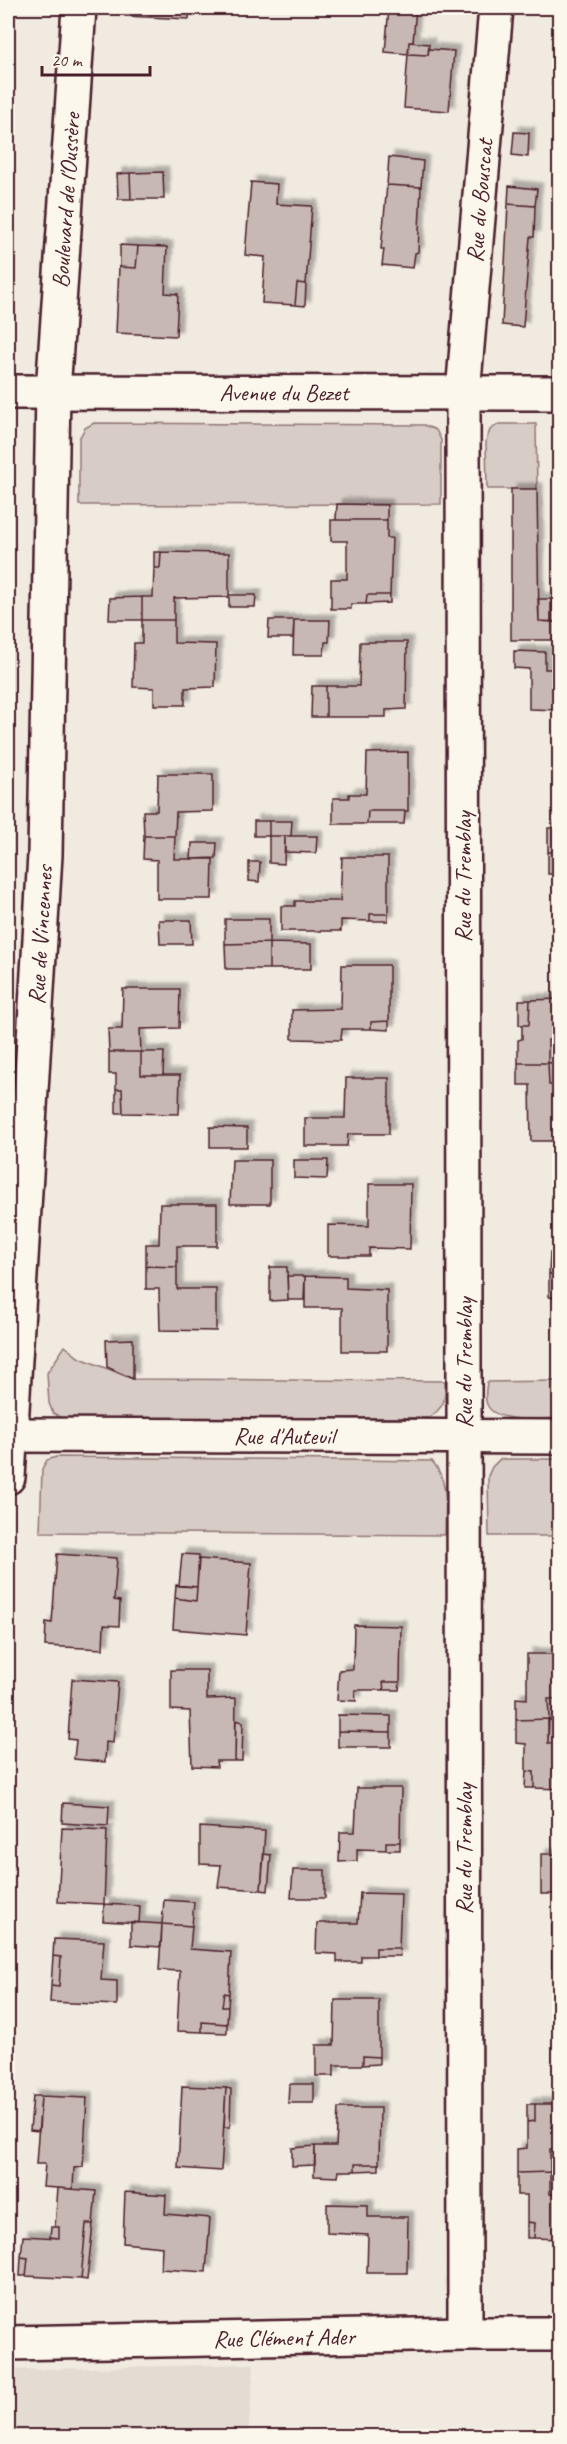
<svg xmlns="http://www.w3.org/2000/svg" width="567" height="2444" font-family="Caveat,sans-serif">
<style>
.built{fill:#e4dbd2}
.green{fill:#d8ccc6;stroke:#917678;stroke-width:1.5}
.building{fill:#c8b8b3;stroke:#4a1f2b;stroke-width:1.5;filter:url(#shadow)}
.lines{fill:none;stroke-linecap:round;stroke-linejoin:round}
.street-casing{stroke:#4a1f2b;stroke-width:38}
.secondary-casing{stroke:#4a1f2b;stroke-width:38}
.street{stroke:#fbf7ec;stroke-width:33}
.secondary{stroke:#fbf7ec;stroke-width:33}
.labels{text-anchor:middle;stroke-width:5;stroke-linejoin:round;paint-order:stroke}
.street-label{font-size:24px;fill:#4a1f2b;stroke:#fbf7ec}
</style>
<defs>
<filter id="shadow"><feDropShadow dx="5.5" dy="-5.5" stdDeviation="1.5" flood-color="#0004"/></filter>
</defs>
<rect width="100%" height="100%" fill="#f0eae0"/>
<filter id="ink" filterUnits="userSpaceOnUse"><feTurbulence type="fractalNoise" baseFrequency=".0167" numOctaves="2"/><feDisplacementMap in="SourceGraphic" scale="12" xChannelSelector="R" yChannelSelector="G"/><feConvolveMatrix kernelMatrix="1 2 1 2 8 2 1 2 1" color-interpolation-filters="sRGB"/></filter>
<g filter="url(#ink)">
<!-- built -->
<path class="built" d="M8 437 14 443 16 837 8 971Z
M254 2364 248 2436H8V2370Z"/>
<!-- green -->
<path class="green" d="M94 423 424 425 436 430 441 440V504L79 505V439L85 428Z
M499 424H536L537 489H487L486 441 490 430Z
M65 1346 78 1357 133 1379 445 1381C445 1401 446 1405 429 1418H62L53 1413 49 1403 47 1373Z
M559 1381V1418C541 1418 490 1425 486 1401 485 1395 486 1388 487 1382Z
M56 1457 432 1461C450 1481 445 1510 445 1535L40 1532 42 1469 47 1460Z
M500 1459H559V1536H489L488 1476 492 1467Z"/>
<!-- building -->
<path class="building" d="M122 8H190L189 19 125 16 124 8Z
M389 8H416L413 42H409L408 54 385 52Z
M556 34H560V65L554 64Z
M409 42 429 44 428 55 408 54Z
M429 49 454 51 449 111 404 108 408 54 428 55Z
M554 64 560 65V85H552Z
M514 132 529 133 528 157 512 155Z
M389 157 423 161 421 187 387 185Z
M163 172 164 199H131L130 173Z
M130 173 131 199H118L117 174Z
M251 182 277 184 276 204 312 206 306 284 297 283 295 305 262 303 265 257 245 255Z
M387 185 421 187 418 252 415 253 413 268 382 265 384 249H381Z
M509 186 537 189 535 206 508 204Z
M508 204 535 206 534 237H530L523 327 502 325Z
M120 245 138 246 136 268 120 267Z
M138 246 167 247 165 293 178 294 176 336 116 333 119 267 136 268Z
M297 283 306 284 305 306 295 305Z
M557 432H560L558 526Z
M511 489H537L539 621 560 622V640H511Z
M337 504 387 505V520H336Z
M331 520H387V538H392L390 595H367L366 604H351V609H331V579H347V541H331Z
M154 552H161L160 568H154Z
M161 552 229 553V597L174 598V620H142V597H153L154 568H160Z
M229 595H256L255 607H229Z
M367 595H390V603L366 604Z
M142 597V620H109L110 598Z
M538 599H551V622L539 621Z
M142 620H174V643L216 644 215 687 185 688V705H154V688L133 687 134 643H142Z
M269 620H294L293 638H268Z
M294 620H330L329 642H325L324 655H293Z
M360 642H407L406 709 386 710V717H326V686H359Z
M514 651 545 652V669H560V710L529 709V669L514 668Z
M312 686H326V717H311Z
M408 752V811H368L367 824H333V798H349V794H366L367 753Z
M158 774H213V811L176 812 175 836H144L143 811H157Z
M559 784 560 852H548V828H558Z
M368 811H405L404 824H367Z
M254 821H269V836H254Z
M269 821H292L291 836H269Z
M144 836H175L174 859H213L212 899H157V860L143 859Z
M269 836H285L284 864 269 863Z
M285 836H317L316 853 285 852Z
M192 843H217L216 858 191 859Z
M548 852H560V902L558 874H548Z
M342 857H388V914H370V921L341 920V931H281V906H295V901H340Z
M249 862H260L259 882 249 881Z
M370 914H388V921H370Z
M225 919H269V943L225 944Z
M159 920H191L192 944H160Z
M269 943V969H226L225 944Z
M269 943 311 944V969H269Z
M342 965H389V1021L371 1022V1029H342L341 1040 292 1039V1010L341 1009Z
M123 989H180L179 1028 140 1029 141 1052H109L108 1029H122Z
M560 999V1040H548V1063H518V1040L522 1039V1025H529L530 1000Z
M519 1000H530L529 1025H519Z
M389 1021V1030L371 1029V1022Z
M548 1040H560V1062L548 1063Z
M109 1052H141V1075H180L179 1114 123 1113 122 1089H116V1074H109Z
M141 1052H164L163 1075H141Z
M560 1062V1085H549L548 1063Z
M518 1063H548L549 1085H560V1126H554L553 1141H531L530 1085H518Z
M346 1078H389V1134H348L347 1146H305V1118H345Z
M116 1089H122L123 1113H116Z
M210 1127 247 1128V1147H210Z
M232 1160H270V1204H230Z
M294 1160H328L327 1179 294 1178Z
M369 1184H411L410 1249 369 1248V1256H328V1225L369 1226Z
M160 1204H217V1246H177V1267L146 1266V1244H159Z
M550 1252H560V1273L549 1274Z
M146 1266 177 1267V1289H216V1331L160 1330 159 1289H146Z
M270 1267H287L288 1300 270 1301Z
M560 1273V1298L549 1297V1274Z
M287 1276H305L304 1300H288Z
M305 1276 346 1277V1288L387 1290V1351H342V1308H305Z
M133 1339V1379L107 1367 106 1340Z
M57 1554 117 1558 114 1600 120 1601 119 1626 104 1625 103 1649 45 1646 46 1622 52 1623Z
M182 1554 199 1555 197 1587 179 1586Z
M199 1559 251 1563 246 1635 173 1629 175 1598 196 1601Z
M176 1585 197 1587 196 1601 175 1598Z
M354 1625 401 1626 400 1682H383L384 1690H355L356 1701 337 1700 339 1670 353 1669Z
M527 1654H560V1699H548L549 1719 516 1720V1698L527 1699Z
M171 1670H207V1699L236 1698 235 1761H216L217 1767 192 1766 190 1711 171 1710Z
M72 1679 118 1682 113 1743 106 1742 105 1762 74 1759 76 1740 68 1739Z
M383 1682H400L399 1690H384Z
M338 1715 391 1716V1732L338 1731Z
M549 1719 548 1743H560V1789L534 1788V1772L526 1771V1744L516 1743V1720Z
M236 1720 243 1722 242 1761H235Z
M548 1720H560V1743H548Z
M338 1731 391 1732V1747H338Z
M526 1771 534 1772V1788H525Z
M357 1788H401L400 1842H386V1850L357 1849V1861L339 1862 340 1832H355Z
M63 1803 109 1806 108 1826 62 1823Z
M200 1827 265 1831 261 1890 218 1887 221 1865 200 1864Z
M62 1828 107 1830 104 1904 58 1902Z
M386 1842H400V1850H386Z
M264 1854 271 1855 268 1891 261 1890Z
M541 1854H560V1894H541Z
M293 1870H325V1898H291Z
M360 1893 401 1894 399 1948H376V1956H361V1962H337V1954L316 1953 317 1923H358Z
M164 1900 194 1902 192 1926 162 1924Z
M104 1904 140 1906 139 1923 103 1921Z
M131 1922 162 1924 161 1947 131 1945Z
M560 1923V1946H552V1924Z
M162 1924 192 1926 190 1949 231 1952 229 1994 224 1993 222 2007H228L227 2024 202 2022V2032L177 2031 180 1971 159 1970Z
M54 1939 104 1941 101 1980 117 1981V2005L50 2002 51 1986 59 1987 61 1957 53 1956Z
M552 1946H560V1969L552 1968Z
M376 1948H399L400 1956H376Z
M53 1956 61 1957 59 1987 51 1986Z
M224 1993 229 1994 228 2007H222Z
M335 2000H379V2057L363 2056V2065H334V2076H316V2045H334Z
M202 2022 227 2024V2033L202 2032Z
M363 2056 379 2057V2064L363 2065Z
M289 2084H314V2103H288Z
M182 2086 226 2088 221 2171 178 2168Z
M226 2088 231 2089 230 2127H224Z
M33 2096H41L39 2131 30 2130Z
M41 2096 87 2098 83 2167 74 2168 73 2189 43 2187 45 2164H36Z
M527 2104H535V2121L527 2122Z
M535 2104H560V2149H550V2172L517 2173V2149L527 2148V2122L535 2121Z
M338 2108H380L379 2164H355V2171H339L338 2177 314 2176 315 2146H336Z
M315 2146V2165L292 2166V2148Z
M355 2164H379V2170L355 2171Z
M550 2172V2194L560 2195V2239L534 2238 535 2223 527 2222V2195H517V2173Z
M58 2188 96 2191 93 2224H86L81 2279 26 2276 28 2258 21 2257 23 2236 59 2238V2227H55Z
M125 2192 166 2195 165 2214 210 2218 206 2272 161 2269 162 2247 123 2243Z
M327 2204 368 2205V2217H408L407 2273H367L368 2235 327 2233Z
M527 2222 535 2223 534 2238H527Z
M86 2224H93L87 2280 81 2279Z
M51 2227H59V2238L50 2237Z
M21 2257 28 2258 26 2276H20Z"/>
<g class="lines">
<defs>
<g id="street">
<path id="s1" d="M10 1435 560 1437"/>
<path id="s2" d="M8 1477 45 855 53 392"/>
<path id="s3" d="M465 2334 463 393 496 8"/>
<path id="s4" d="M8 2343 465 2334H560"/>
</g>
<g id="secondary">
<path id="s5" d="M8 392 560 393"/>
<path id="s6" d="M53 392 79 8"/>
</g>
</defs>
<!-- street casing -->
<use href="#street" class="street-casing"/>
<!-- secondary casing -->
<use href="#secondary" class="secondary-casing"/>
<!-- street -->
<use href="#street" class="street"/>
<!-- secondary -->
<use href="#secondary" class="secondary"/>
</g>
</g>
<g class="labels">
<!-- street labels -->
<g class="street-label">
<text dy="8" stroke="none"><textPath href="#s6" startOffset="192">Boulevard de l'Oussère</textPath></text>
<text dy="8" stroke="none"><textPath href="#s3" startOffset="2134">Rue du Bouscat</textPath></text>
<text dy="8" stroke="none"><textPath href="#s5" startOffset="276">Avenue du Bezet</textPath></text>
<text transform="translate(463 877) rotate(-90)" y="8">Rue du Tremblay</text>
<text dy="8" stroke="none"><textPath href="#s2" startOffset="543">Rue de Vincennes</textPath></text>
<text transform="translate(464 1363) rotate(-90)" y="8">Rue du Tremblay</text>
<text dy="8" stroke="none"><textPath href="#s1" startOffset="274">Rue d'Auteuil</textPath></text>
<text transform="translate(464 1849) rotate(-90)" y="8">Rue du Tremblay</text>
<text dy="8" stroke="none"><textPath href="#s4" startOffset="276">Rue Clément Ader</textPath></text>
</g>
</g>
<!-- margin -->
<rect width="567" height="2444" fill="none" stroke="#fbf7ec" stroke-width="30"/>
<rect x="15" y="15" width="537" height="2414" fill="none" stroke="#4a1f2b" stroke-width="2" filter="url(#ink)"/>
<!-- scale -->
<path d="M42 66v9h108v-9" fill="none" stroke="#4a1f2b" stroke-width="3"/>
<text x="51" y="66" font-size="18" fill="#4a1f2b" stroke="#fbf7ec" stroke-width="4.5" paint-order="stroke">20 m</text>
</svg>
